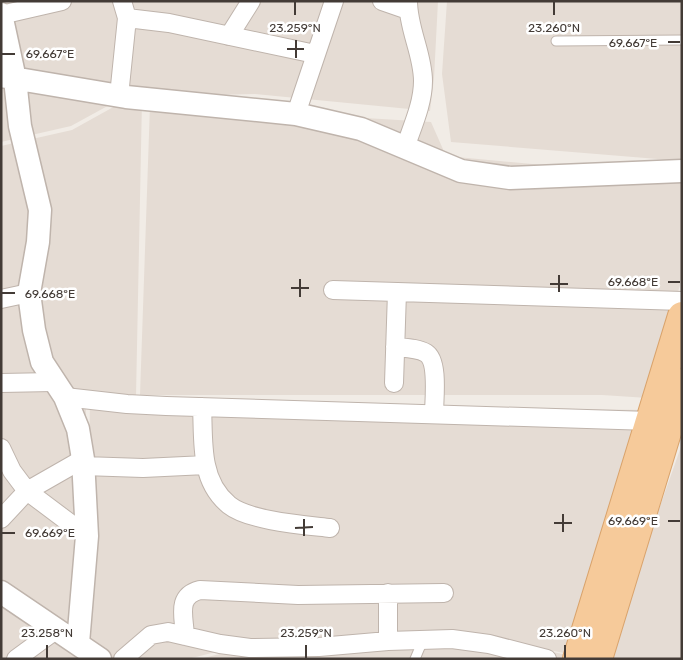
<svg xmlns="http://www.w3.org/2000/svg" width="683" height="660" font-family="Rubik,sans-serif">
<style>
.residential{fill:#e5dcd4}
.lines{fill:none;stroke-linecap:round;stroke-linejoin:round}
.service-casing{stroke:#bfb4ac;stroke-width:11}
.minor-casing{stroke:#bfb4ac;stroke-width:20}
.tertiary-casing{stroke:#bfb4ac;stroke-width:25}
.primary-casing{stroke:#d9a36c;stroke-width:30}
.service{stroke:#fff;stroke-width:9}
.minor{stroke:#fff;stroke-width:18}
.tertiary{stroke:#fff;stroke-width:22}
.primary{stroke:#f6ca9a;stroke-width:28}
.ticks{fill:none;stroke:#433b36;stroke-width:2}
.ticks-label{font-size:12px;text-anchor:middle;fill:#433b36;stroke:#fff;stroke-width:5;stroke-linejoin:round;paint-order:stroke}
</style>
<rect width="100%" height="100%" fill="#f1ece6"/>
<!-- residential -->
<path class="residential" d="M1 1H438L434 78 430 111 255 94 124 97 71 126 1 142Z
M447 1H682V161L451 142 442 74Z
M126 100H142L136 396H86L85 640 1 603V146L72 130Z
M150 105 431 122 446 156 682 178V278L648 398 602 395H140Z
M90 402 644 410 574 655 484 637 267 639 188 659H109L86 641Z
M682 444V659H606Z
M1 605 105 659H1Z
M485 639 573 656 572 659H200L267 642Z"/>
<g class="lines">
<defs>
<path id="service" d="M556 41 682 40
M415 659 423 640"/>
<path id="minor" d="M382 1 408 10
M1 15 62 1
M127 18 169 23 315 54
M229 36 251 1
M119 96 127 18 122 1
M296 114 334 1
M405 148C412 127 423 104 423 81 423 54 408 29 408 1
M333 290 682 301
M1 299 29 293
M395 347C405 348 418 348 426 353 439 361 434 400 434 414
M1 383 53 382
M394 383 397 292
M65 397 127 404 166 406 650 421
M202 407C203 426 202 447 206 465 209 480 217 495 229 505 249 521 304 525 330 528
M1 448 12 471 27 491 87 536
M83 466 143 468 206 465
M1 519 27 491 83 459
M388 593V641
M185 636C184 616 176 596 200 590L298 595 444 593
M16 659 57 629
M123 659 151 635 168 632 220 644 250 648 319 647 388 641 452 639 489 644 547 659"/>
<path id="tertiary" d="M1 14 15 79 20 126 40 210 38 242 29 293 34 330 42 362 65 397 78 429 83 459 87 536 78 643
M1 76 126 97 296 114 361 129 461 171 510 178 682 171
M1 592 100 659"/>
<path id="primary" d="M577 659 682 316
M598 659 682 383"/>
</defs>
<!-- service casing -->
<use href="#service" class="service-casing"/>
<!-- minor casing -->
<use href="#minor" class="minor-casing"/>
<!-- tertiary casing -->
<use href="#tertiary" class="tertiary-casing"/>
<!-- primary casing -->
<use href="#primary" class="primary-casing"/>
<!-- service -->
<use href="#service" class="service"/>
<!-- minor -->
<use href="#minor" class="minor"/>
<!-- tertiary -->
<use href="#tertiary" class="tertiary"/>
<!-- primary -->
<use href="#primary" class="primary"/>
</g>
<!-- ticks -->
<path class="ticks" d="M295 2V15M554 2V15M296 40V58M668 42H680M287 49H304M2 54H15M559 275V292M300 279V297M668 282H680M550 284H568M291 288H309M2 293H15M563 514V532M304 519V536M668 521H680M554 523H572M295 528 313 527M2 533H15M47 645V658M306 645V658M565 645V658"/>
<g class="ticks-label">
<text x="295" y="32">23.259°N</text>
<text x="554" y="32">23.260°N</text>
<text x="633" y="47">69.667°E</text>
<text x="50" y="58">69.667°E</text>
<text x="633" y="286">69.668°E</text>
<text x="50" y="298">69.668°E</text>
<text x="633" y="525">69.669°E</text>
<text x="50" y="537">69.669°E</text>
<text x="47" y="637">23.258°N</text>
<text x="306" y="637">23.259°N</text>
<text x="565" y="637">23.260°N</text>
</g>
<!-- border -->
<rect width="683" height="660" fill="none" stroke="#433b36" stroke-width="5"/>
</svg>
